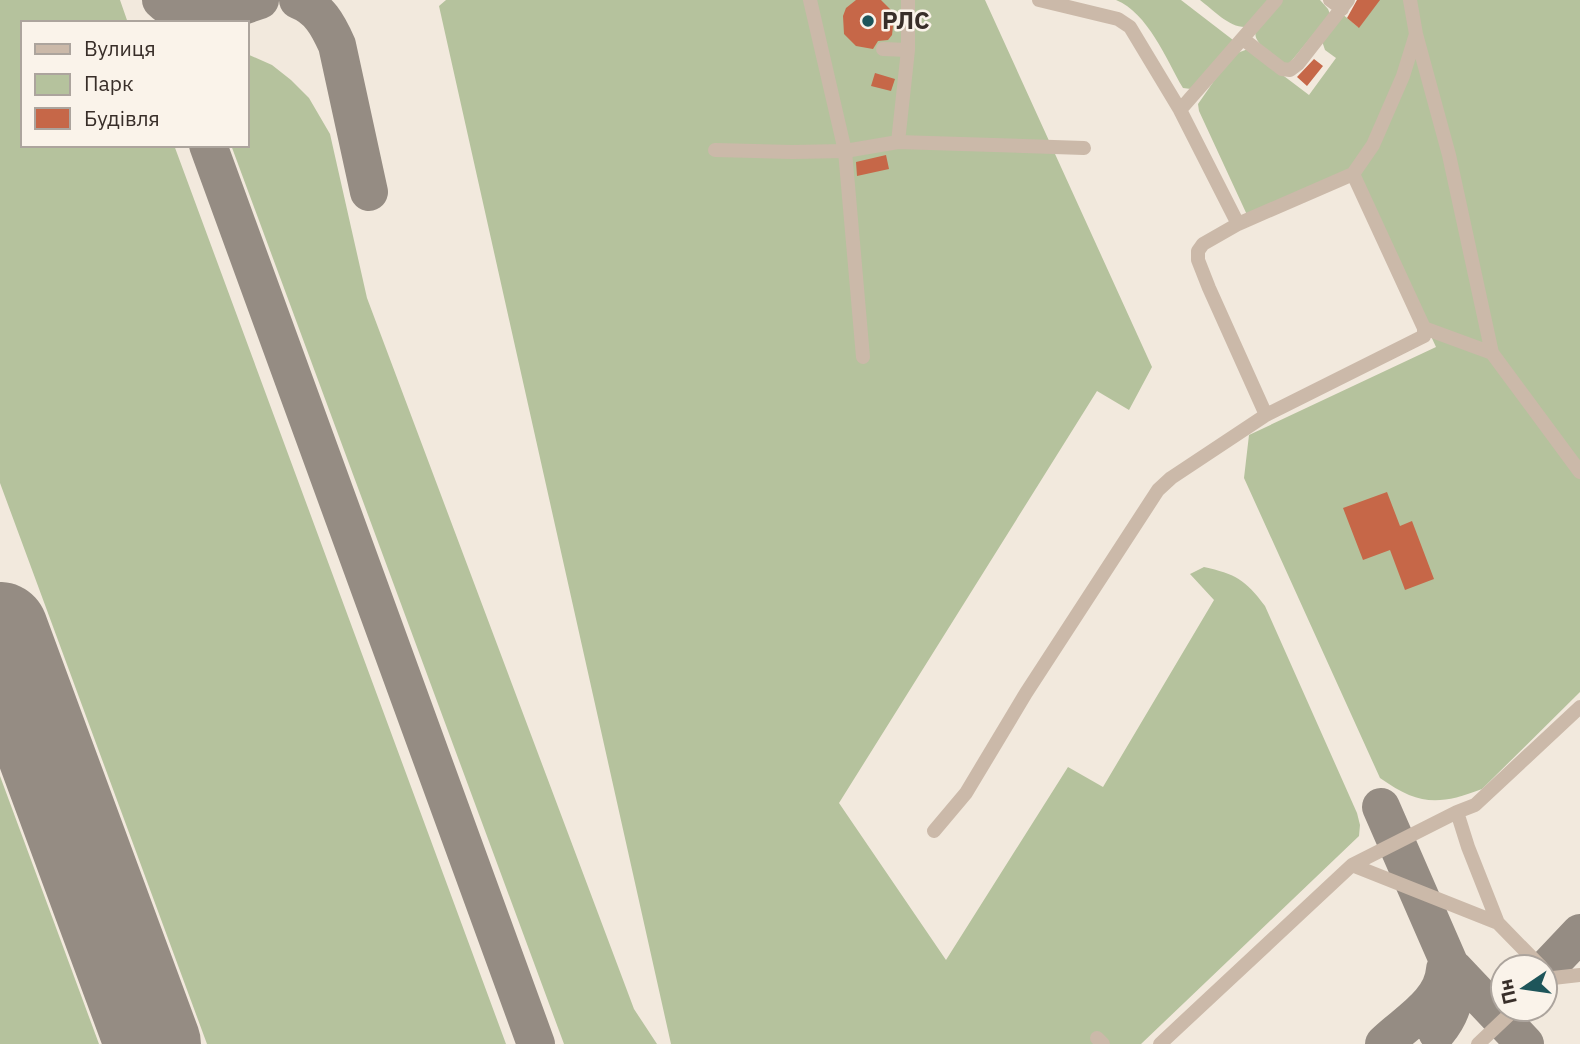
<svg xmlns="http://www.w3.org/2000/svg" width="1580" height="1044" font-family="'IBM Plex Sans',sans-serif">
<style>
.green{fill:#b5c29d}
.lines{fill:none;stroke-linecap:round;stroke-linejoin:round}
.taxiway{stroke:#958c83;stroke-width:38}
.runway{stroke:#958c83;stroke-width:96}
.building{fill:#c66748}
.minor{stroke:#cbb9a9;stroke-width:14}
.poi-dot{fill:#1e555a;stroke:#faf3ea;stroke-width:2.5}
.labels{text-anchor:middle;stroke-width:5;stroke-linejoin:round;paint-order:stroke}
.poi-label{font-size:24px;font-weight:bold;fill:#382e29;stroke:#faf3ea;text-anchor:start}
</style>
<rect width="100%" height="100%" fill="#f2e9dd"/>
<!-- green -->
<path class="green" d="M0 0H120L128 23H23V145H174L506 1044H207L0 483Z
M446 0H985L1152 367 1129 410 1097 391 839 803 946 960 1068 767 1103 787 1214 600 1190 574 1204 567C1235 574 1245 579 1265 606L1357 813 1360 825 1359 836 1141 1044H671L439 6Z
M1116 0H1181L1233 40 1191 89 1183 88C1166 59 1148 13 1116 0Z
M1200 0H1269L1246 27C1230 28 1213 10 1200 0Z
M1280 0H1320L1328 9 1330 14 1289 64H1284C1245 34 1248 36 1280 0Z
M1378 0H1580V692L1482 789C1438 806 1418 805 1380 778L1244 478 1249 435 1436 347 1355 172 1248 217 1199 111 1198 104 1232 55 1248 49 1309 95 1336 58 1325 50 1322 41 1341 13 1358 27Z
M247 54 272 65 291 80 309 98 330 134 367 298 634 1009 657 1044H564L231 145H247Z
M0 776 99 1044H0Z"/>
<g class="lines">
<!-- taxiway -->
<path class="taxiway" d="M161 0C189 28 228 11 260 0
M298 0C319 8 328 25 337 45L369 192
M208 145 536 1044
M1381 807 1453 972C1458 995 1452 1014 1437 1032
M1454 969 1525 1044
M1545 970 1580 933
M1384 1044C1405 1023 1443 1003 1445 969"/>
<!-- runway -->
<path class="runway" d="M0 630 153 1044"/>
</g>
<!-- building -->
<path class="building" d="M856 0H881L891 10 894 18 892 35 888 40 878 41 873 49 856 46 844 34 843 16 846 8Z
M1357 0H1380L1359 28 1347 18Z
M1314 59 1323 66 1307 86 1297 77Z
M875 73 895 79 891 91 871 86Z
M886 155 889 169 857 176 856 162Z
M1387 492 1400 526 1412 521 1434 579 1405 590 1390 550 1363 560 1343 508Z"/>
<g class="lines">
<!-- minor -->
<path class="minor" d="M810 0 845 151 898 142 1084 148
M1039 0 1118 19 1130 27 1180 110 1238 224
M1330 0 1342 9
M1416 34 1449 155 1492 353 1580 472
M1243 39 1282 69 1290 70 1298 64 1348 0
M883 49 908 50
M1180 110 1276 0
M898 142 908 50V0
M715 150 792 152 845 151 863 357
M1353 174 1424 328V336L1266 415 1209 288 1198 260V251L1203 244 1238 224Z
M1353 174 1373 145 1403 76 1416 34 1410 0
M1424 328 1492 353
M934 831 966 793 1026 693 1158 490 1171 478 1266 415
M1352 865 1457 812
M1498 923 1468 847 1457 812 1475 805 1580 707
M1545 984 1553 978 1580 975
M1097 1038 1103 1044
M1160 1044 1352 865 1498 923 1541 967
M1478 1044 1515 1009"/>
</g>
<!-- markers -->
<circle class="poi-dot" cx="868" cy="21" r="7"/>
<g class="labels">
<!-- poi labels -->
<g class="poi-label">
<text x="882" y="29">РЛС</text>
</g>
</g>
<!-- legend -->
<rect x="21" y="21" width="228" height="126" fill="#faf3ea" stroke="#aca49d" stroke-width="2"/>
<rect x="35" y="44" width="35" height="10" fill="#cbb9a9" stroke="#aca49d" stroke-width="2"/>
<text x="84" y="56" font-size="21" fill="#382e29">Вулиця</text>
<rect x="35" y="74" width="35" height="21" fill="#b5c29d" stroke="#aca49d" stroke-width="2"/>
<text x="84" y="91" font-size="21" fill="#382e29">Парк</text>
<rect x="35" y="108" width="35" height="21" fill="#c66748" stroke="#aca49d" stroke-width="2"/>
<text x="84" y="126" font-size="21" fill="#382e29">Будівля</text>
<!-- north arrow -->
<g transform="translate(1524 988) rotate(257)"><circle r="33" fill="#faf3ea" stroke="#aca49d" stroke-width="2"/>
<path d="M0-5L12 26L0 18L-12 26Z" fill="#1e555a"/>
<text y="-10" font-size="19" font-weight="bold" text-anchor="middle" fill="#382e29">Пн</text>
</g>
</svg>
